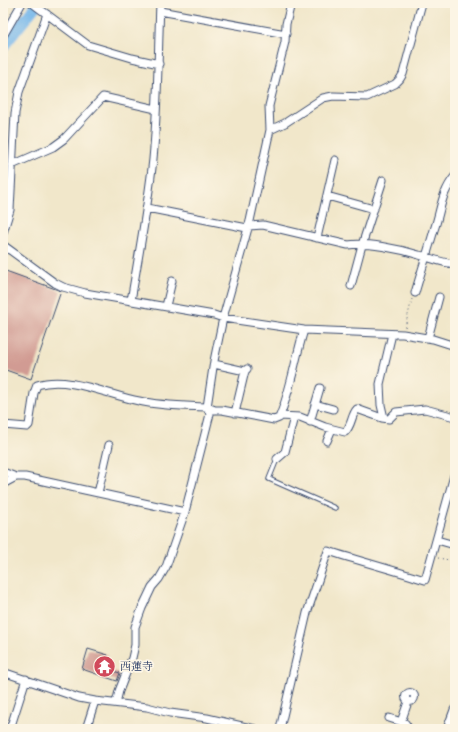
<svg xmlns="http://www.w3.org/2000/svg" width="458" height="732" font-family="'IM FELL English','Noto Serif JP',serif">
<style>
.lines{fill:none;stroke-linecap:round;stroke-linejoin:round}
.river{stroke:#77b8eb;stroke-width:11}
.building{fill:#d19b93}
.service-casing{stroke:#3b4b6e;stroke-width:5.5}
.minor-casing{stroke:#3b4b6e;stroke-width:9}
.tertiary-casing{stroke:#3b4b6e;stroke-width:11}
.path{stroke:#3b4b6e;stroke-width:1;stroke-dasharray:1 3;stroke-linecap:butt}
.service{stroke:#fff;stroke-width:3.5}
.minor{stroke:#fff;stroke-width:7}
.tertiary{stroke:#fff;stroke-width:9}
.labels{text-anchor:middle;stroke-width:3.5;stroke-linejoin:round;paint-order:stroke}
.poi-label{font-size:11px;fill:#1b2f5e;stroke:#fcf5e5;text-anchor:start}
</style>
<rect width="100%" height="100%" fill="#fcf5e5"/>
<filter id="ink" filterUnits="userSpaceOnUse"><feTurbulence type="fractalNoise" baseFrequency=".025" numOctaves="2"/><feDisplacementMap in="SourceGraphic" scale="8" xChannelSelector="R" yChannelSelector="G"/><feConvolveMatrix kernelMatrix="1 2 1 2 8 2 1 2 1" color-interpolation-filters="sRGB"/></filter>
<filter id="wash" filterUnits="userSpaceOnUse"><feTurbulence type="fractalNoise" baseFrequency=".012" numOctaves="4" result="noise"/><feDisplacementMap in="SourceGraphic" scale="16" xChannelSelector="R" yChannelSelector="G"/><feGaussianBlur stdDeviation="0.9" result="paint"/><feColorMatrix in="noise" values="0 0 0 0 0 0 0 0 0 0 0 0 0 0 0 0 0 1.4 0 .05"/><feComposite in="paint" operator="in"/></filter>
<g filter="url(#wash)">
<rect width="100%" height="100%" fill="#f1e7ca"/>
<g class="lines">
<!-- river -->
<path class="river" d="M3 47 38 3"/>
</g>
<g id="blocks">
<!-- building -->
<path class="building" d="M3 270 61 291 31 379 3 369Z
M88 649 108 655 106 660H109L106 669 120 673 117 681 82 669Z"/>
</g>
</g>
<g filter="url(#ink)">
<use href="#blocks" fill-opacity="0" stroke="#3b4b6e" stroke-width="1"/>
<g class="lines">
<defs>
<path id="service" d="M277 459 269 479C291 489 313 498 335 508"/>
<path id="minor" d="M32 3 88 45 132 58 159 64
M160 11 286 34
M3 36 22 3
M270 130 285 123 323 98 333 96 367 97 395 84 400 79 403 74 422 3
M12 165 53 147 64 139 103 97 156 109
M327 196 374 209
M147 208 247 228
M248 226 263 225 348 245C366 242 400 249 419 255 431 258 442 263 455 264
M3 233 10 210 15 113 19 92 47 14
M317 238 335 160
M3 245 55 283 63 287 85 293 214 315 223 318 304 330 403 334 433 339 455 346
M351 286 362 245 383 180
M415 293C421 272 428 251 434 230 441 210 441 193 455 176
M131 301C139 253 148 206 153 159 158 107 158 55 160 3
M166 306 172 281
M428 338 439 297
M214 364 245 371 247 369
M315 404 333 409
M235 413 245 371
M280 416 300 417 325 427 345 432C352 426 351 415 357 409L382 418 389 419 396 412 425 409 455 417
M384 418 381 405 380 384 392 334
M310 422 320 388
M3 425 27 427 29 425 34 393 37 385C68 375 108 395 139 401 161 406 185 406 207 407L215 410H222L274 420 279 418C291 390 295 359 304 330
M327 441 332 429
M277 459 285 452 294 417
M3 472 16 477
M3 484 16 477H25L185 512
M98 493 109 445
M437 540 451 544
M3 672 79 698 95 701 147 707 170 713 207 718 255 729
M405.5 697a4.5 4.5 0 1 1 9 0a4.5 4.5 0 1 1-9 0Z
M116 703 119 691 132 658 135 645V627L142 608 152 587 159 579 166 567 185 512 210 414 207 407 214 361 223 318 250 221 270 130 269 106 285 42 286 24 291 3
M389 718 405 723 409 729
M401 722 408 702
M10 729 26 679
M86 729 95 701
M280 729 307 613 328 551C360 561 393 570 425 580L455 472"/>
<path id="tertiary" d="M448 729 455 710"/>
</defs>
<!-- service casing -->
<use href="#service" class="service-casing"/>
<!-- minor casing -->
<use href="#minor" class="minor-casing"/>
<!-- tertiary casing -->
<use href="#tertiary" class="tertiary-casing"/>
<!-- path -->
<path class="path" d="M405 327 412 299
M438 558 455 561"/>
<!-- service -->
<use href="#service" class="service"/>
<!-- minor -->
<use href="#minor" class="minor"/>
<!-- tertiary -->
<use href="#tertiary" class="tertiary"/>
</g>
</g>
<!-- icons -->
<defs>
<symbol id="temple-disc" viewBox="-11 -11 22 22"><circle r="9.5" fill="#d1495b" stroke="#fcf5e5"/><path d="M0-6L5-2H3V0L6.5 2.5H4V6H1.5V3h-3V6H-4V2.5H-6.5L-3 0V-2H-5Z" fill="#fff"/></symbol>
</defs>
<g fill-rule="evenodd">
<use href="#temple-disc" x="92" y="654" width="25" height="25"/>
</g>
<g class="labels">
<!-- poi labels -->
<g class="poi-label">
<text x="120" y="670">西蓮寺</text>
</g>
</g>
<!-- margin -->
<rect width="458" height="732" fill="none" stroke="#fcf5e5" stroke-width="16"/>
</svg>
